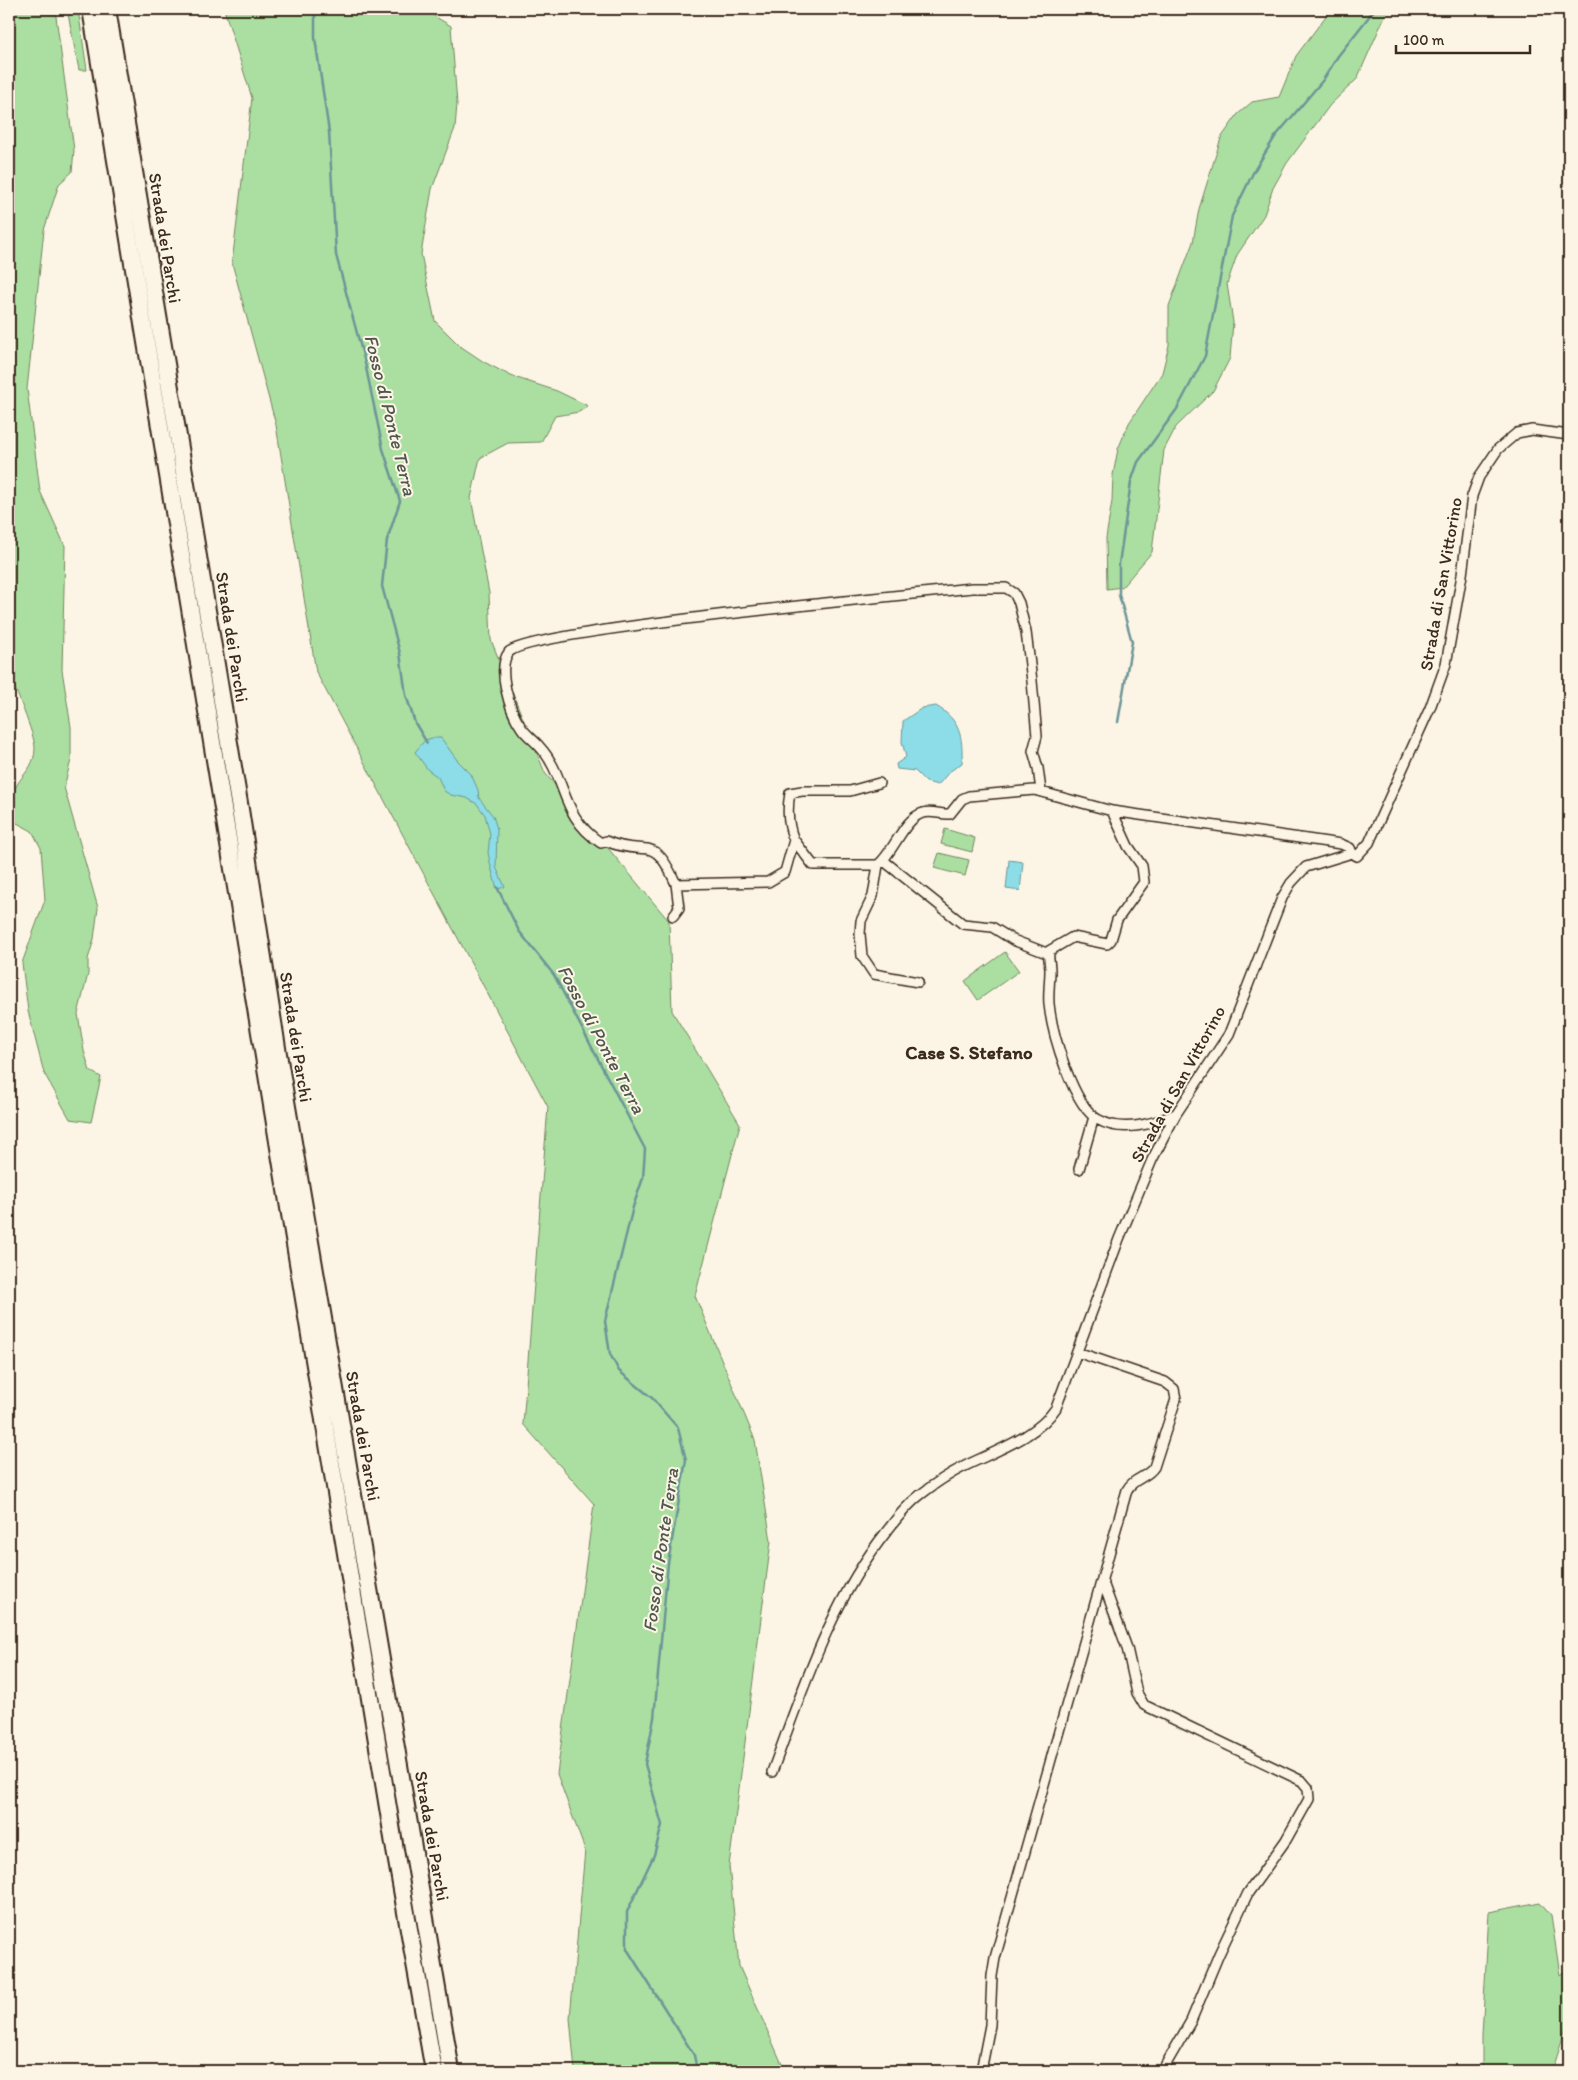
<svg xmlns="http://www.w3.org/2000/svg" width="1578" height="2080" font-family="Itim,sans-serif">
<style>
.green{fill:#abdfa1;stroke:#738460}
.water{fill:#8cdde7;stroke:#6c9597}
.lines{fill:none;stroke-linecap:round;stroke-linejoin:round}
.stream{stroke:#6c9597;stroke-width:2.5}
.minor-casing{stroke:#3b2a1e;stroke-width:12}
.motorway-casing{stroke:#3b2a1e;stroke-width:20}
.minor{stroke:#fcf5e5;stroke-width:9}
.motorway{stroke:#fcf5e5;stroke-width:16}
.labels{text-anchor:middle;stroke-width:4;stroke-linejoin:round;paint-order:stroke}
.street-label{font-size:18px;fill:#3b2a1e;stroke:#fcf5e5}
.water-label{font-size:19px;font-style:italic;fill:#4f5750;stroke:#fcf5e5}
.neighbourhood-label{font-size:19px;font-weight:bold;fill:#3b2a1e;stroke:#fcf5e5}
</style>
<rect width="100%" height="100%" fill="#fcf5e5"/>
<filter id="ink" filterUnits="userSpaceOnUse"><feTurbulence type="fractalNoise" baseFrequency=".02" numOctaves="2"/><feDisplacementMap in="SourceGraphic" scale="10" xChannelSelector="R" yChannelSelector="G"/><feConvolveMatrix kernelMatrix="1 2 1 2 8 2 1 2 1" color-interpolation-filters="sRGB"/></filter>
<g filter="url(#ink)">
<!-- green -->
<path class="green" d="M9 9H55L74 150 72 172 59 184 44 230 27 389 40 491 65 546 62 670 71 727V760L64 787 98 908 94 939 88 959V974L78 1014 84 1051 90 1071 101 1077 91 1122 70 1119 44 1073 28 1011 22 963 45 900 41 848 32 831 15 822C1 779 35 779 35 748 35 735 14 687 9 672Z
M67 9H78L87 70H79Z
M224 9H432L434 16 451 26 457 104 455 128 432 189 421 254 435 321 460 346 484 362 511 376 557 391 588 406 579 412 555 416 541 442 508 443 480 458 471 498 489 593 491 640 545 773 669 921 672 1011 740 1124 695 1296 755 1440 771 1541 729 1866 739 1966 785 2071H575L570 2018 585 1850 557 1774 594 1504 523 1424 548 1107 316 672 276 425 232 263 252 98Z
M1331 9H1388L1357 79 1330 105 1287 163 1273 188 1264 215 1237 255 1227 284 1233 322 1230 358 1213 391 1176 427 1164 450 1152 552 1122 587 1107 589 1106 538 1112 501 1113 475 1118 449 1129 423 1162 373 1169 345V306L1193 242 1199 209 1221 138 1238 114 1252 102 1279 97 1296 56Z
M945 829 975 838 972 852 941 844Z
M939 853 969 860 965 876 934 868Z
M1005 952 1019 971 978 1000 965 981Z
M1540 1902 1551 1915 1560 1975 1569 1968V2018L1552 2071H1482V2035L1489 1912Z"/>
<!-- water -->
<path class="water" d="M936 706C960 720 963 736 962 763L949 772 938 785 926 782 915 771 897 769 896 764 906 757 902 742 903 721 922 708Z
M432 738H441L457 760 471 774 478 790 479 798 493 816 497 829 496 867 505 887 497 889 491 867 488 853 490 834 485 815 477 804 467 798 451 795 444 791 438 777 428 770 415 752 425 740Z
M1009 860 1023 862 1020 891 1006 889Z"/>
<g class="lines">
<!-- stream -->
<path class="stream" d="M315 9V38L329 132 336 255 365 363 383 449 400 501 387 540 382 586 400 653 406 695 415 723 427 743
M1118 722 1132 642 1119 595V564L1131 482 1138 462 1177 409 1205 356 1232 216 1254 171 1275 137 1323 80 1338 56 1375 9
M497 887 519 931 554 975 645 1149 643 1178 633 1207 605 1321 610 1354 619 1371 652 1398 678 1428 686 1460 668 1563 654 1718 645 1764 662 1825 654 1855 627 1912V1949L694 2055 697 2071"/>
<defs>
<path id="minor" d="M1112 811 1128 846 1142 866 1144 882 1117 920 1111 940 1107 944 1073 937 1049 951C1048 957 1050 964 1050 970 1050 981 1048 993 1049 1004 1052 1033 1073 1107 1099 1120 1122 1133 1153 1124 1176 1114
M794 840C788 826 787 809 790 793L802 791H850L879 783
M884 861 963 924 992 927 1013 940 1049 954
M878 865 873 896 861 921 860 934 862 956 874 974 918 982
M676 884C652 830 647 859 606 841L601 843C559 816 568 777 539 746 533 739 526 735 521 727 510 712 496 668 509 652 530 630 915 594 972 588H1006L1014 593 1019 603 1026 632 1032 681 1037 736 1033 751 1038 768 1041 791
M673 916 679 908 676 884 768 882 785 872 794 840 813 865H878C894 852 904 818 923 813 932 810 941 815 950 814L962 799 969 796 1034 790 1112 811 1341 844 1350 848 1352 853
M1079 1169 1094 1117
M1102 1580 1127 1648 1137 1693 1144 1705 1302 1781 1308 1788 1309 1799 1286 1840 1248 1893 1219 1954 1191 2021 1162 2071
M772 1772C803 1689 831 1601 887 1531 897 1518 907 1505 920 1495 934 1484 949 1474 965 1466 995 1451 1037 1437 1056 1408L1119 1239 1152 1160 1176 1114 1229 1034 1282 898 1291 883 1306 867 1352 853 1357 856 1369 843 1430 708 1446 664 1462 575 1472 496 1479 477 1498 449 1517 433 1532 430 1569 435
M981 2071 990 2025 992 1976 995 1958 1127 1490C1133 1478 1147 1478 1154 1467L1176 1399 1174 1389 1165 1382 1077 1352"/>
<path id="motorway" d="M91 9 395 1850 434 2071
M107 9 239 803 277 1048 451 2071"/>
</defs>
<!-- minor casing -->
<use href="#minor" class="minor-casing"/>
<!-- motorway casing -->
<use href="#motorway" class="motorway-casing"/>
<!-- minor -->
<use href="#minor" class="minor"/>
<!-- motorway -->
<use href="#motorway" class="motorway"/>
</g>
</g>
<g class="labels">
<!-- street labels -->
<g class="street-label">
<text transform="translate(165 238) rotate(81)" y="6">Strada dei Parchi</text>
<text transform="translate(1441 584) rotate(-80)" y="6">Strada di San Vittorino</text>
<text transform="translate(232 637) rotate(81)" y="6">Strada dei Parchi</text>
<text transform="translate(296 1037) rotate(81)" y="6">Strada dei Parchi</text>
<text transform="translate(1178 1084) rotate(-61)" y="6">Strada di San Vittorino</text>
<text transform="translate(363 1436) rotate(80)" y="6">Strada dei Parchi</text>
<text transform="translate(432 1836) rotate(80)" y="6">Strada dei Parchi</text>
</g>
<!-- water labels -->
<g class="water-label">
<text transform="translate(391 415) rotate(76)" y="7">Fosso di Ponte Terra</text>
<text transform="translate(602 1039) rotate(62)" y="7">Fosso di Ponte Terra</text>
<text transform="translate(660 1550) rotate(-82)" y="7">Fosso di Ponte Terra</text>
</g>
<!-- neighbourhood labels -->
<g class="neighbourhood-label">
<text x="969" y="1059">Case S. Stefano</text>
</g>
</g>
<!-- margin -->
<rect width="1578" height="2080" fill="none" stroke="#fcf5e5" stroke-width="30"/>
<rect x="15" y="15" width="1548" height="2050" fill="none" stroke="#3b2a1e" stroke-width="2" filter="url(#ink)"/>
<!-- scale -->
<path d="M1396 45v8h134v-8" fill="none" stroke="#3b2a1e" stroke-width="2.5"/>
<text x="1403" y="45" font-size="15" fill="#3b2a1e" stroke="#fcf5e5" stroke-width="4" paint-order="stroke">100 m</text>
</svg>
